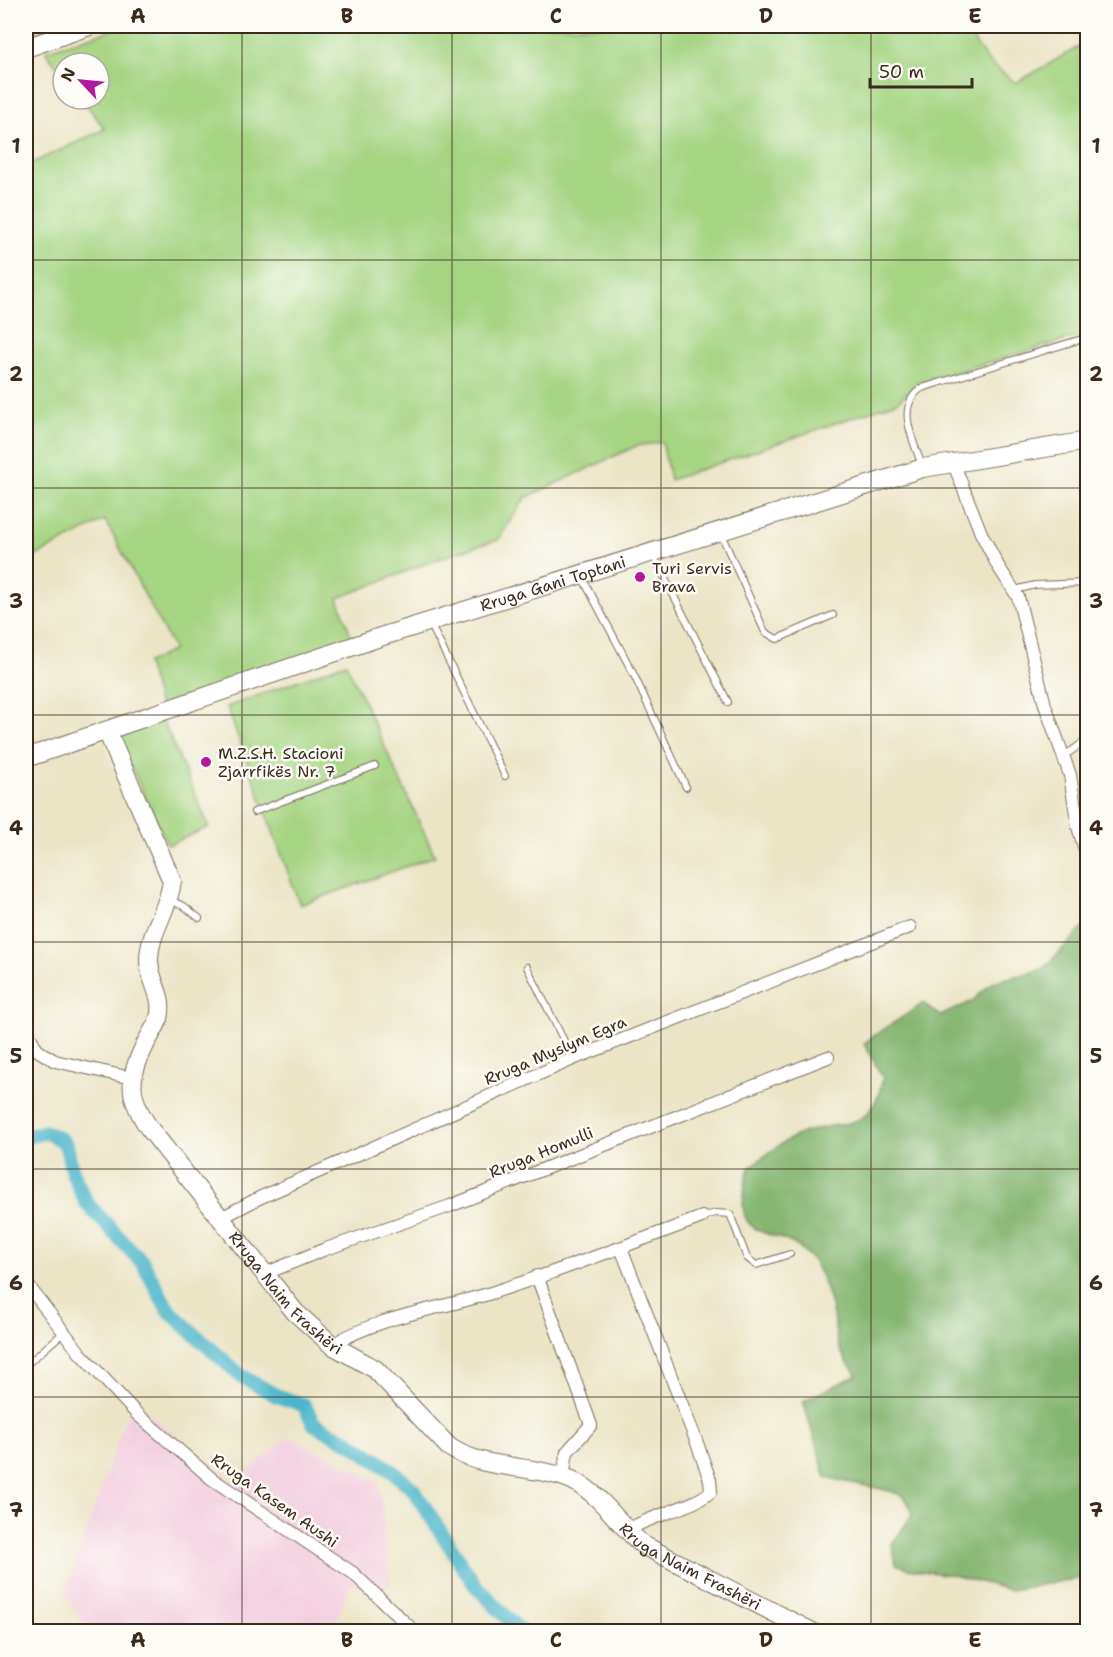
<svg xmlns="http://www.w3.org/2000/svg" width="1113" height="1657" font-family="'Shantell Sans',sans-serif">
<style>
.built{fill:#f3cfe0}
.green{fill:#a5d482;stroke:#707f50;stroke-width:1.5}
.forest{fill:#84b670;stroke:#607047;stroke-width:1.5}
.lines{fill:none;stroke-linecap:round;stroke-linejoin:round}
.canal{stroke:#4cb6ca;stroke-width:15}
.lane-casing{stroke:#796b59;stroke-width:8}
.street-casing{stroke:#796b59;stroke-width:14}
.secondary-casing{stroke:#796b59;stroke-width:20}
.lane{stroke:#fff;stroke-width:6}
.street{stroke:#fff;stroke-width:12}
.secondary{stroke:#fff;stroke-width:18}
.grid{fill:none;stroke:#3b2a1e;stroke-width:1.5;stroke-opacity:0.55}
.poi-dot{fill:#b5179e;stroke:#fdfcf7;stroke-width:2}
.labels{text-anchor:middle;stroke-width:5;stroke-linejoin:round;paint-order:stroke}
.poi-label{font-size:16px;fill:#3b2a1e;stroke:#fdfcf7;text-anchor:start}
.street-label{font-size:16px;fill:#3b2a1e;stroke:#fdfcf7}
.neatline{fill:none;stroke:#3b2a1e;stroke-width:2}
.grid-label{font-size:20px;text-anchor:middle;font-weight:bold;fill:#3b2a1e}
</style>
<rect width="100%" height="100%" fill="#fdfcf7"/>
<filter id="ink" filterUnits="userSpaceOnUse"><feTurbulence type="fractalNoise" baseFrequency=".0167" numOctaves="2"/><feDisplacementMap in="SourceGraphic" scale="12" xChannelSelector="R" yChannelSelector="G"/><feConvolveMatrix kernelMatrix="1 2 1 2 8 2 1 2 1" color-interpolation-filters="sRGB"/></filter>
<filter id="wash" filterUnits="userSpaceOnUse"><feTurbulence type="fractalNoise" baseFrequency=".008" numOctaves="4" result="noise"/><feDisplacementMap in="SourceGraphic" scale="24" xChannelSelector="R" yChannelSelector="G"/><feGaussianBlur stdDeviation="1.35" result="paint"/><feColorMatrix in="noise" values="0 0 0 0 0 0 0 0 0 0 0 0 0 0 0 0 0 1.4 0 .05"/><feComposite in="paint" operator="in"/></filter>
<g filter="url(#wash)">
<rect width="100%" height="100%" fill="#ebe5c6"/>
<!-- built -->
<path class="built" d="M138 1404 234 1483 288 1437 379 1482 391 1586H349L333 1631H88L65 1593 124 1421Z"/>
<!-- green -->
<path class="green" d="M26 26H68L26 39Z
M124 26H963L988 61 1016 83 1087 42V334L917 383 897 402 670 480 662 442 636 446 525 498 498 540C444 554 392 578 338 598L353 642 159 705 147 663 174 650 105 520 26 561V166L105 129 82 99H99V63H63V74L45 51Z
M346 663 435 856 300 905 227 707Z
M163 721 209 827 168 845 117 737Z"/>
<!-- forest -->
<path class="forest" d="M1087 924V1577L1010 1590 953 1575 913 1570 896 1564 892 1544 913 1514C911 1509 908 1501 904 1497 895 1489 842 1482 826 1478L803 1401 857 1375C849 1365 842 1356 838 1344 835 1337 836 1329 834 1321 832 1306 822 1273 813 1261 780 1217 725 1256 749 1168 765 1156 781 1142 800 1134 843 1117 871 1137 883 1078L864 1044C881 1027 904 1019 923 1003L940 1016 971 1002 993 982 1043 969Z"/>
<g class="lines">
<!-- canal -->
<path class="canal" d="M26 1137 45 1132 62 1140 66 1145 73 1174 87 1204 143 1263 167 1308 182 1323 241 1376 275 1395 304 1405 314 1424 351 1443 392 1471 413 1489 475 1585 521 1632"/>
</g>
</g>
<g filter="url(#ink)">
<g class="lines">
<defs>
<path id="lane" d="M922 466C914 441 894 406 922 388L1088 337
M721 534 765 632 777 639 833 615
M653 555 728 702
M582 577 633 673 686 787
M1015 590 1035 585 1088 583
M430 623 505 776
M1063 754 1070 752 1088 739
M254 812 375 766
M169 900 184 906 199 918
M527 967 573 1059
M702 1217 716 1213 730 1214 747 1258 756 1265 790 1254
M26 1365 63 1333"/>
<path id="street" d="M953 462 981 533 998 566 1018 597 1045 705 1070 775 1078 827 1088 859
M26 1029 37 1050 55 1061 131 1078
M219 1219 259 1198 573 1059 910 927
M621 1248 697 1443 710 1480 711 1491C698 1506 648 1516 626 1531
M264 1274 323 1250 450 1206 828 1057
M537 1276 591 1425 567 1452 563 1477
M26 1283 80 1353 137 1414 212 1479 353 1573 415 1632
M332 1345C380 1316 435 1310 488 1294 560 1271 631 1244 702 1217"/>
<g id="secondary">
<path d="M26 48 89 26"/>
<path id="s1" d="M107 731 172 881C169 909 149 932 149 960 149 981 165 996 159 1018 156 1027 150 1035 146 1043 128 1078 127 1095 149 1128L295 1312 332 1345 375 1369 449 1447C484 1470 525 1464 564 1477 598 1488 616 1523 643 1545L812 1632"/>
<path id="s2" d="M26 758 380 637 923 468 1088 441"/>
</g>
</defs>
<!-- lane casing -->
<use href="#lane" class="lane-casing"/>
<!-- street casing -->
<use href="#street" class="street-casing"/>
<!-- secondary casing -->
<use href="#secondary" class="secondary-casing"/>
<!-- lane -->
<use href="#lane" class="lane"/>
<!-- street -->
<use href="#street" class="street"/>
<!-- secondary -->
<use href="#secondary" class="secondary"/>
</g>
</g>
<!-- grid -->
<path class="grid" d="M242 26V1632M452 26V1632M661 26V1632M871 26V1632M26 260H1088M26 488H1088M26 715H1088M26 942H1088M26 1169H1088M26 1397H1088"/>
<!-- markers -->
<g class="poi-dot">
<circle cx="640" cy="577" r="6"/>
<circle cx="206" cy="762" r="6"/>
</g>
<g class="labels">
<!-- poi labels -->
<g class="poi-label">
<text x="652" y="574">Turi Servis<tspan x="652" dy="18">Brava</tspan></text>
<text x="218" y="759">M.Z.S.H. Stacioni<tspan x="218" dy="18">Zjarrfikës Nr. 7</tspan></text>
</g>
<!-- street labels -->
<g class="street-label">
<text dy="6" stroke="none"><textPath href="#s2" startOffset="555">Rruga Gani Toptani</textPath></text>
<text transform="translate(555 1050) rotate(-23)" y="6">Rruga Myslym Egra</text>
<text transform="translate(541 1152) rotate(-22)" y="6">Rruga Homulli</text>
<text dy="6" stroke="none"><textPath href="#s1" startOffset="640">Rruga Naim Frashëri</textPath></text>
<text transform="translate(275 1500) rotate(35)" y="6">Rruga Kasem Aushi</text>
<text dy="6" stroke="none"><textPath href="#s1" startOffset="1143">Rruga Naim Frashëri</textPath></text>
</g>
</g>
<!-- margin -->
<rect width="1113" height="1657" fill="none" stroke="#fdfcf7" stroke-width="66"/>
<!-- north arrow -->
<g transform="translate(81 81) rotate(296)"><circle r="28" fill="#fdfcf7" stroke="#afa8a0" stroke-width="1.5"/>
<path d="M0-4.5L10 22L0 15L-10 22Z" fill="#b5179e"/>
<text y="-9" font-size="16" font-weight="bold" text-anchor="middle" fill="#3b2a1e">N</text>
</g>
<!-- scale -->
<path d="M870 78v9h102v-9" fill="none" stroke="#3b2a1e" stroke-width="3"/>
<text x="879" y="78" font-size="18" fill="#3b2a1e" stroke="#fdfcf7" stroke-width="4.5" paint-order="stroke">50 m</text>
<rect x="33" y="33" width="1047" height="1591" class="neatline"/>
<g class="grid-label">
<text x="138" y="23">A</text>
<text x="347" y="23">B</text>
<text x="556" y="23">C</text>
<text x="766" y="23">D</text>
<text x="975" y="23">E</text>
<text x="16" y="153">1</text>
<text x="1096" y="153">1</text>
<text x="16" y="381">2</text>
<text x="1096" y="381">2</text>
<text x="16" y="608">3</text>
<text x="1096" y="608">3</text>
<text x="16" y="835">4</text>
<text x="1096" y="835">4</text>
<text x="16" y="1063">5</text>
<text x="1096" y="1063">5</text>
<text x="16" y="1290">6</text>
<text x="1096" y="1290">6</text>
<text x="16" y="1517">7</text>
<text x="1096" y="1517">7</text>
<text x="138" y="1647">A</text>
<text x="347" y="1647">B</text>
<text x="556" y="1647">C</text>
<text x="766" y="1647">D</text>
<text x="975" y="1647">E</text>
</g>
</svg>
